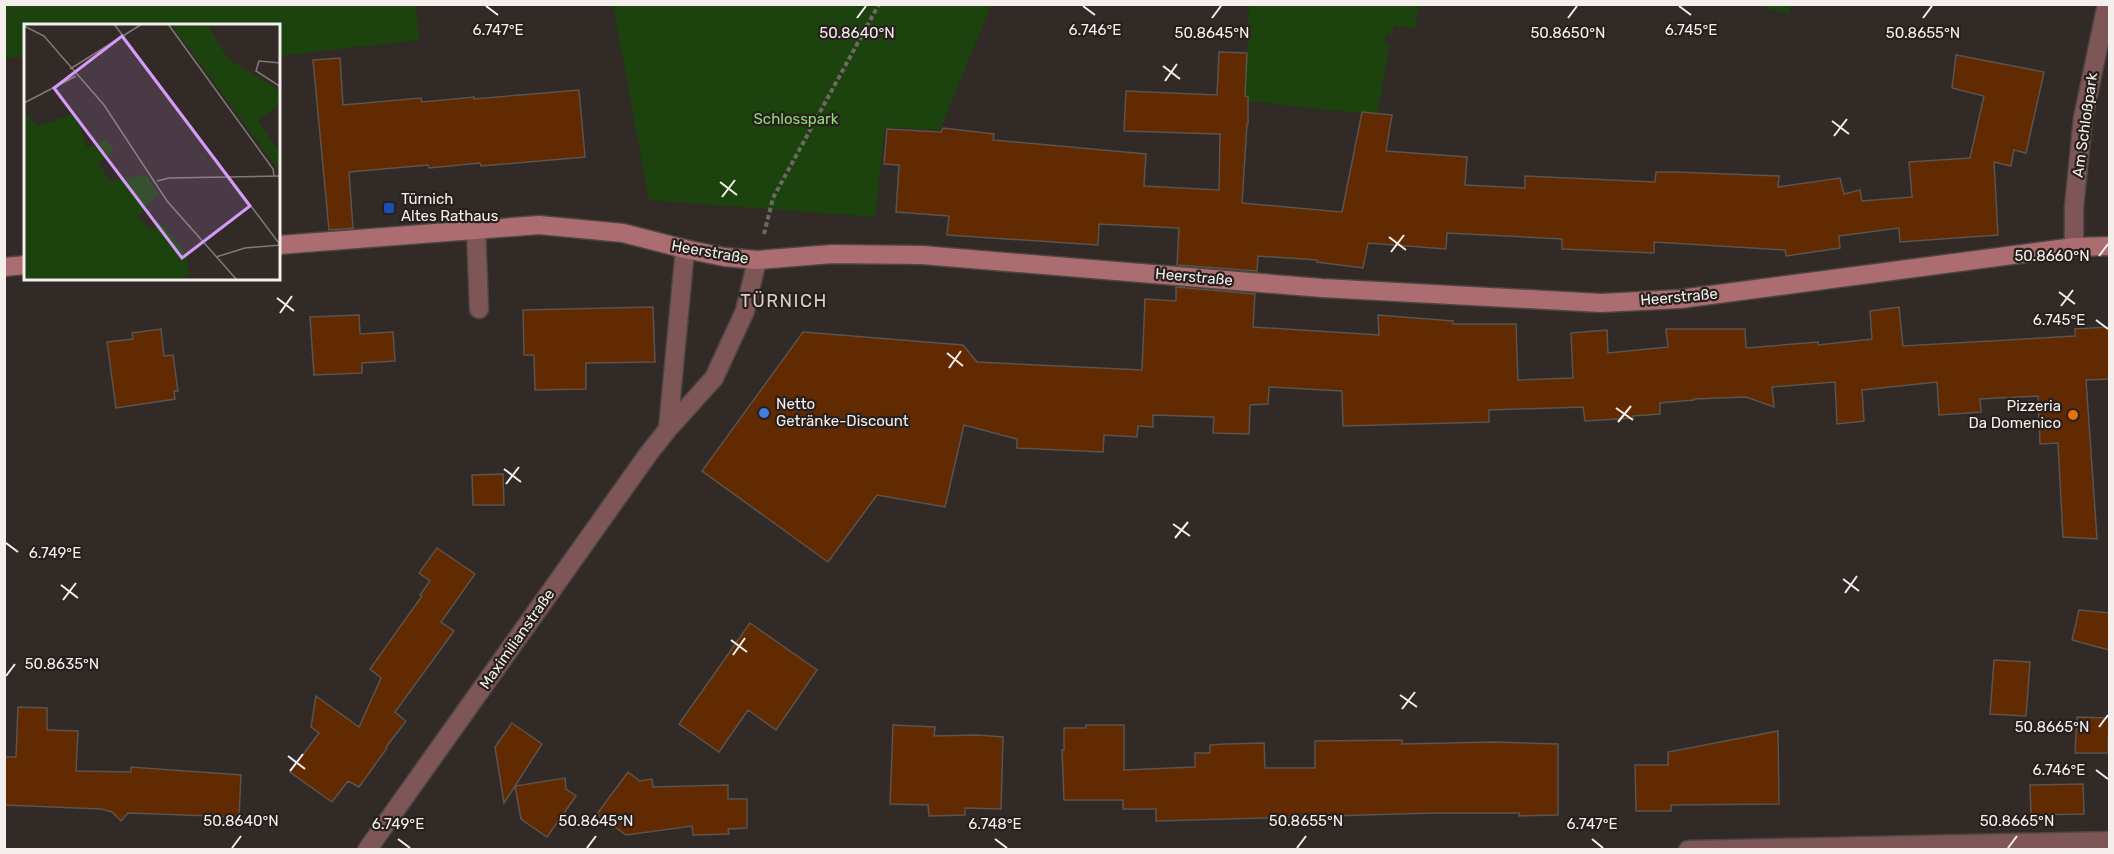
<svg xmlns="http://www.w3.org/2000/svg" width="2114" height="854" font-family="Rubik,sans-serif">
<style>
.green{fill:#1c430e}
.building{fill:#622a00;stroke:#5b534e;stroke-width:1.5}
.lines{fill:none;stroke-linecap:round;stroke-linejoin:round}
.lane-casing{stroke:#4d4642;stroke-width:21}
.street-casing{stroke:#4d4642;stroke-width:21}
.secondary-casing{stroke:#4d4642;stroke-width:21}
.path{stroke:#6e6764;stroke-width:4;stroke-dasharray:4.5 3;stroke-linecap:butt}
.lane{stroke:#7e5658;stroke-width:18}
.street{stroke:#7e5658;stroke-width:18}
.secondary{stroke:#ac6d70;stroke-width:18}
.ticks{fill:none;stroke:#f4efed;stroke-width:2}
.transit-dot{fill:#1a4fb4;stroke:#28201d;stroke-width:2}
.shop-dot{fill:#3f7fe0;stroke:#28201d;stroke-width:2}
.food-dot{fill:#e8710a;stroke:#28201d;stroke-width:2}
.labels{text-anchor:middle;stroke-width:4.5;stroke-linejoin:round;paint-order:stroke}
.park-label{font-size:15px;fill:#90da7a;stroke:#28201d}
.street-label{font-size:15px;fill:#f4efed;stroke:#28201d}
.poi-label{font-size:15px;fill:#f4efed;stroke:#28201d;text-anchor:start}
.quarter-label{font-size:18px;letter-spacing:1.5px;fill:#d9ceca;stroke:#28201d}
.inset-road{fill:none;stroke:#807976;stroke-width:1.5}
.view{fill:#d69bf9;fill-opacity:0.15;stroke:#d69bf9;stroke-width:3}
.inset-edge{fill:none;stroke:#f4efed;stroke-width:3}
.ticks-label{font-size:15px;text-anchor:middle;fill:#f4efed;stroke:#28201d;stroke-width:4.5;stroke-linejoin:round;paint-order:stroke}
</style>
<rect width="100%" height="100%" fill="#322a26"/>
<!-- green -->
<path class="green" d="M5 4 416 5 419 40 279 56V26H26L25 57 5 58Z
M613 5V4L991 5 940 130 885 127 875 217 649 200Z
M1249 5H1419L1415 29 1394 25 1392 34 1386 33 1384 42 1390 44 1377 115 1248 101V97L1245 96Z
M1755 5H1791L1788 14Z"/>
<!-- building -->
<path class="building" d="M1219 52 1247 53 1245 96 1248 97V124H1247L1242 203 1342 212 1362 112 1392 115 1386 151 1467 157 1465 185 1525 188V176L1655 182 1656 172H1676L1779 176 1778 187 1840 178 1844 194 1860 190 1862 201 1912 197 1909 162 1970 158 1984 96 1952 88 1956 55 2044 72 2026 153 2014 150 2011 166 1994 162 1998 235 1900 242 1899 228 1839 236 1840 248 1786 256 1785 250 1654 242V253L1562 249V239L1447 233 1446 249 1368 243 1363 268 1317 262V260L1258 256 1257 271 1177 265 1179 228 1099 224 1098 245 947 235 949 216 896 212 899 165 884 164 887 129 941 132 943 128 994 134 993 140 1146 154 1144 186 1219 190 1220 134 1124 131 1126 91 1217 95Z
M340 58 343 105 421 98 422 102 474 97V99L579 90 585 157 481 166 480 163 429 168 428 165 349 172 353 228 329 230 313 60Z
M1176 287 1255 294 1253 327 1379 335 1378 315 1453 321V324H1516L1518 380 1573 378 1571 333 1607 330 1608 353 1668 347 1666 329H1745L1746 348 1818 342V345L1872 339 1870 311 1899 307 1903 346 2075 336V329L2109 327V379L2086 380 2097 539 2063 537 2058 443 2040 444 2038 396 1980 399 1981 412 1939 415 1937 382 1862 390 1864 421 1837 424 1835 382 1772 387 1774 407 1746 397 1694 399V400L1660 403V414L1633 416V418L1585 421 1583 407 1489 410V422L1343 426 1342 391 1269 387 1268 404 1250 405 1249 434 1213 433 1214 417 1153 415V427L1138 426 1137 437 1104 435 1103 452 1017 448V439L964 425 945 507 877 495 828 562 702 471 803 332 963 345 977 362 1142 370 1145 299 1176 301Z
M653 307 655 362 586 363V389L535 390 534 355H524L523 310Z
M359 315 360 334 393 332 395 361 362 363V373L314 375 310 317Z
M161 329 164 356 173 355 178 391H174L175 399 116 408 107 342 133 339 132 333Z
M503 474 504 505H473L472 475Z
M437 548 475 574 441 622 454 631 395 712 406 721 386 747 387 748 359 787 348 781 332 802 290 772 319 733 311 727 316 696 359 727 381 678 370 669 422 596 420 595 430 581 419 573Z
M2079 610 2109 613V650L2072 640Z
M750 623 817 670 776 730 748 710 719 752 679 724Z
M1994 660 2030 662 2026 716 1990 714Z
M18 707 47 708V730L78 731 76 771 131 772V767L241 775 239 817 128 813 121 821 112 812 101 809 4 805V757H16Z
M2077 717 2109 718 2108 753H2075Z
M512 723 542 744 504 803 495 747Z
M893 725 935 727 934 736 977 735 1003 737 1001 809 965 808V815L929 816 928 805 890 804Z
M1086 725H1124V770L1195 767V753H1210V745L1225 744 1264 743 1265 768H1315V741L1402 740V744L1494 742 1558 744V815L1519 816V813H1433L1156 821V809H1123V800H1064L1062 750H1064V728H1086Z
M1778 731 1779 804 1671 805V811H1636L1635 765H1668V752Z
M628 772 640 781 652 779 653 787 728 785V799H747V828L728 829 729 834 693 835 692 826 626 835 597 814Z
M565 778 566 789 576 796 547 837 521 819 515 786Z
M2083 784 2084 814 2031 815 2030 785Z"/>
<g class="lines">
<defs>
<path id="lane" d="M476 229 479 309"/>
<path id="street" d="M2074 247V207L2083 118 2107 4
M668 429 685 249
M367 850 649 453 668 429 714 378 745 311 757 260
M1688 850 2110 841"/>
<path id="secondary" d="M279 245 539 225 623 233 685 249 724 257 757 260 832 254 922 255 1322 288 1601 303 1680 299 2074 247 2110 246
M4 267 26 265"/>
</defs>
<!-- lane casing -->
<use href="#lane" class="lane-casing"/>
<!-- street casing -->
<use href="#street" class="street-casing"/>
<!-- secondary casing -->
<use href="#secondary" class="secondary-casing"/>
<!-- path -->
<path class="path" d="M764 234 773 198 879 4"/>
<!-- lane -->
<use href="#lane" class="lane"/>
<!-- street -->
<use href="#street" class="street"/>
<!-- secondary -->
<use href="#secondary" class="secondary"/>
</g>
<!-- ticks -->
<path class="ticks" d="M486 6 498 15M1083 6 1095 15M1679 6 1691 15M857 18 866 6M1212 18 1221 6M1568 18 1577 6M1923 18 1932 6M1163 66 1180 79M1165 81 1177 64M1832 121 1849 134M1834 136 1847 119M720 182 737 195M722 197 735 180M1389 237 1406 250M1391 252 1404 235M2099 256 2108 244M2059 292 2075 304M277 298 294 311M2061 306 2073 290M280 313 292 296M2096 320 2108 329M947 353 963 366M949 368 961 351M1616 408 1633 420M1618 422 1631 406M504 469 521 482M506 484 519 467M1173 524 1190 536M1175 538 1188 522M6 543 18 552M1843 579 1859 591M61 585 78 598M1845 593 1857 576M63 600 76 583M731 640 747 652M733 655 745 638M6 676 15 664M1400 695 1417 707M1402 709 1415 692M2099 727 2108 715M288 756 305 769M2096 770 2108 779M290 771 303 754M398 839 410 848M995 839 1007 848M1592 839 1603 848M232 848 241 836M587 848 596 836M1297 848 1306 836M2008 848 2017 836"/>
<!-- markers -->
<rect class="transit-dot" x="383" y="202" width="12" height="12" rx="3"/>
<circle class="shop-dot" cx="764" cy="413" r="6"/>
<circle class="food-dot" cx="2073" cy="415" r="6"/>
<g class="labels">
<!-- park labels -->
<g class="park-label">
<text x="796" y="124">Schlosspark</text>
</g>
<!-- street labels -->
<g class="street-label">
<text transform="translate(2085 125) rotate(-82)" y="5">Am Schloßpark</text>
<text transform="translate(710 252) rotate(10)" y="5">Heerstraße</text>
<text transform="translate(1194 277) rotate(5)" y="5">Heerstraße</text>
<text transform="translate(1679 297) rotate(-5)" y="5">Heerstraße</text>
<text transform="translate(517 639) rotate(-55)" y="5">Maximilianstraße</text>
</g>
<!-- poi labels -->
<g class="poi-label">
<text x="401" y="204">Türnich<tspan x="401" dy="17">Altes Rathaus</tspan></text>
<text x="776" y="409">Netto<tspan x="776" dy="17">Getränke-Discount</tspan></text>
<text x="2061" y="411" text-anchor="end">Pizzeria<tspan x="2061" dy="17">Da Domenico</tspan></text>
</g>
<!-- quarter labels -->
<g class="quarter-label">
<text x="784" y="307">TÜRNICH</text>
</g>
</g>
<!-- overview -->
<g transform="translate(24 24)">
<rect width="256" height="256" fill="#322a26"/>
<path d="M147 0H183L204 35 256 67V79L234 97 256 128V148ZM0 88 14 102 51 89 63 124 83 116 90 127 74 139 86 157 122 150 134 170 114 192 126 206 135 198 146 209 164 233 163 245 167 249 159 256H0Z" fill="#1c430e"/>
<path class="inset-road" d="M90 0 257 222M144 0 249 145 250 152M0 2 20 12 80 81 143 177 213 256M257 39 235 37 232 47 257 63M46 45 118 0M0 79 52 52M133 157 145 154 257 152M192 233 221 224 257 221"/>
<path class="view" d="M98 12 226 182 158 234 30 64Z"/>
<rect width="256" height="256" class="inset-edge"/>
</g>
<g class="ticks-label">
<text x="498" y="35">6.747°E</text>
<text x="1095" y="35">6.746°E</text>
<text x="1691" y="35">6.745°E</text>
<text x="857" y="38">50.8640°N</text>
<text x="1212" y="38">50.8645°N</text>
<text x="1568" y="38">50.8650°N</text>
<text x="1923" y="38">50.8655°N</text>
<text x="2052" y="261">50.8660°N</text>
<text x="2059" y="325">6.745°E</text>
<text x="55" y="558">6.749°E</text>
<text x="62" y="669">50.8635°N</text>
<text x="2052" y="732">50.8665°N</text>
<text x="2059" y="775">6.746°E</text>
<text x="241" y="826">50.8640°N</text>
<text x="596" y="826">50.8645°N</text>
<text x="1306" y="826">50.8655°N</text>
<text x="2017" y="826">50.8665°N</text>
<text x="398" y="829">6.749°E</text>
<text x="995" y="829">6.748°E</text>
<text x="1592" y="829">6.747°E</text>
</g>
<!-- border -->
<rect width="2114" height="854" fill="none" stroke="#f4efed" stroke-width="12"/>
</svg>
